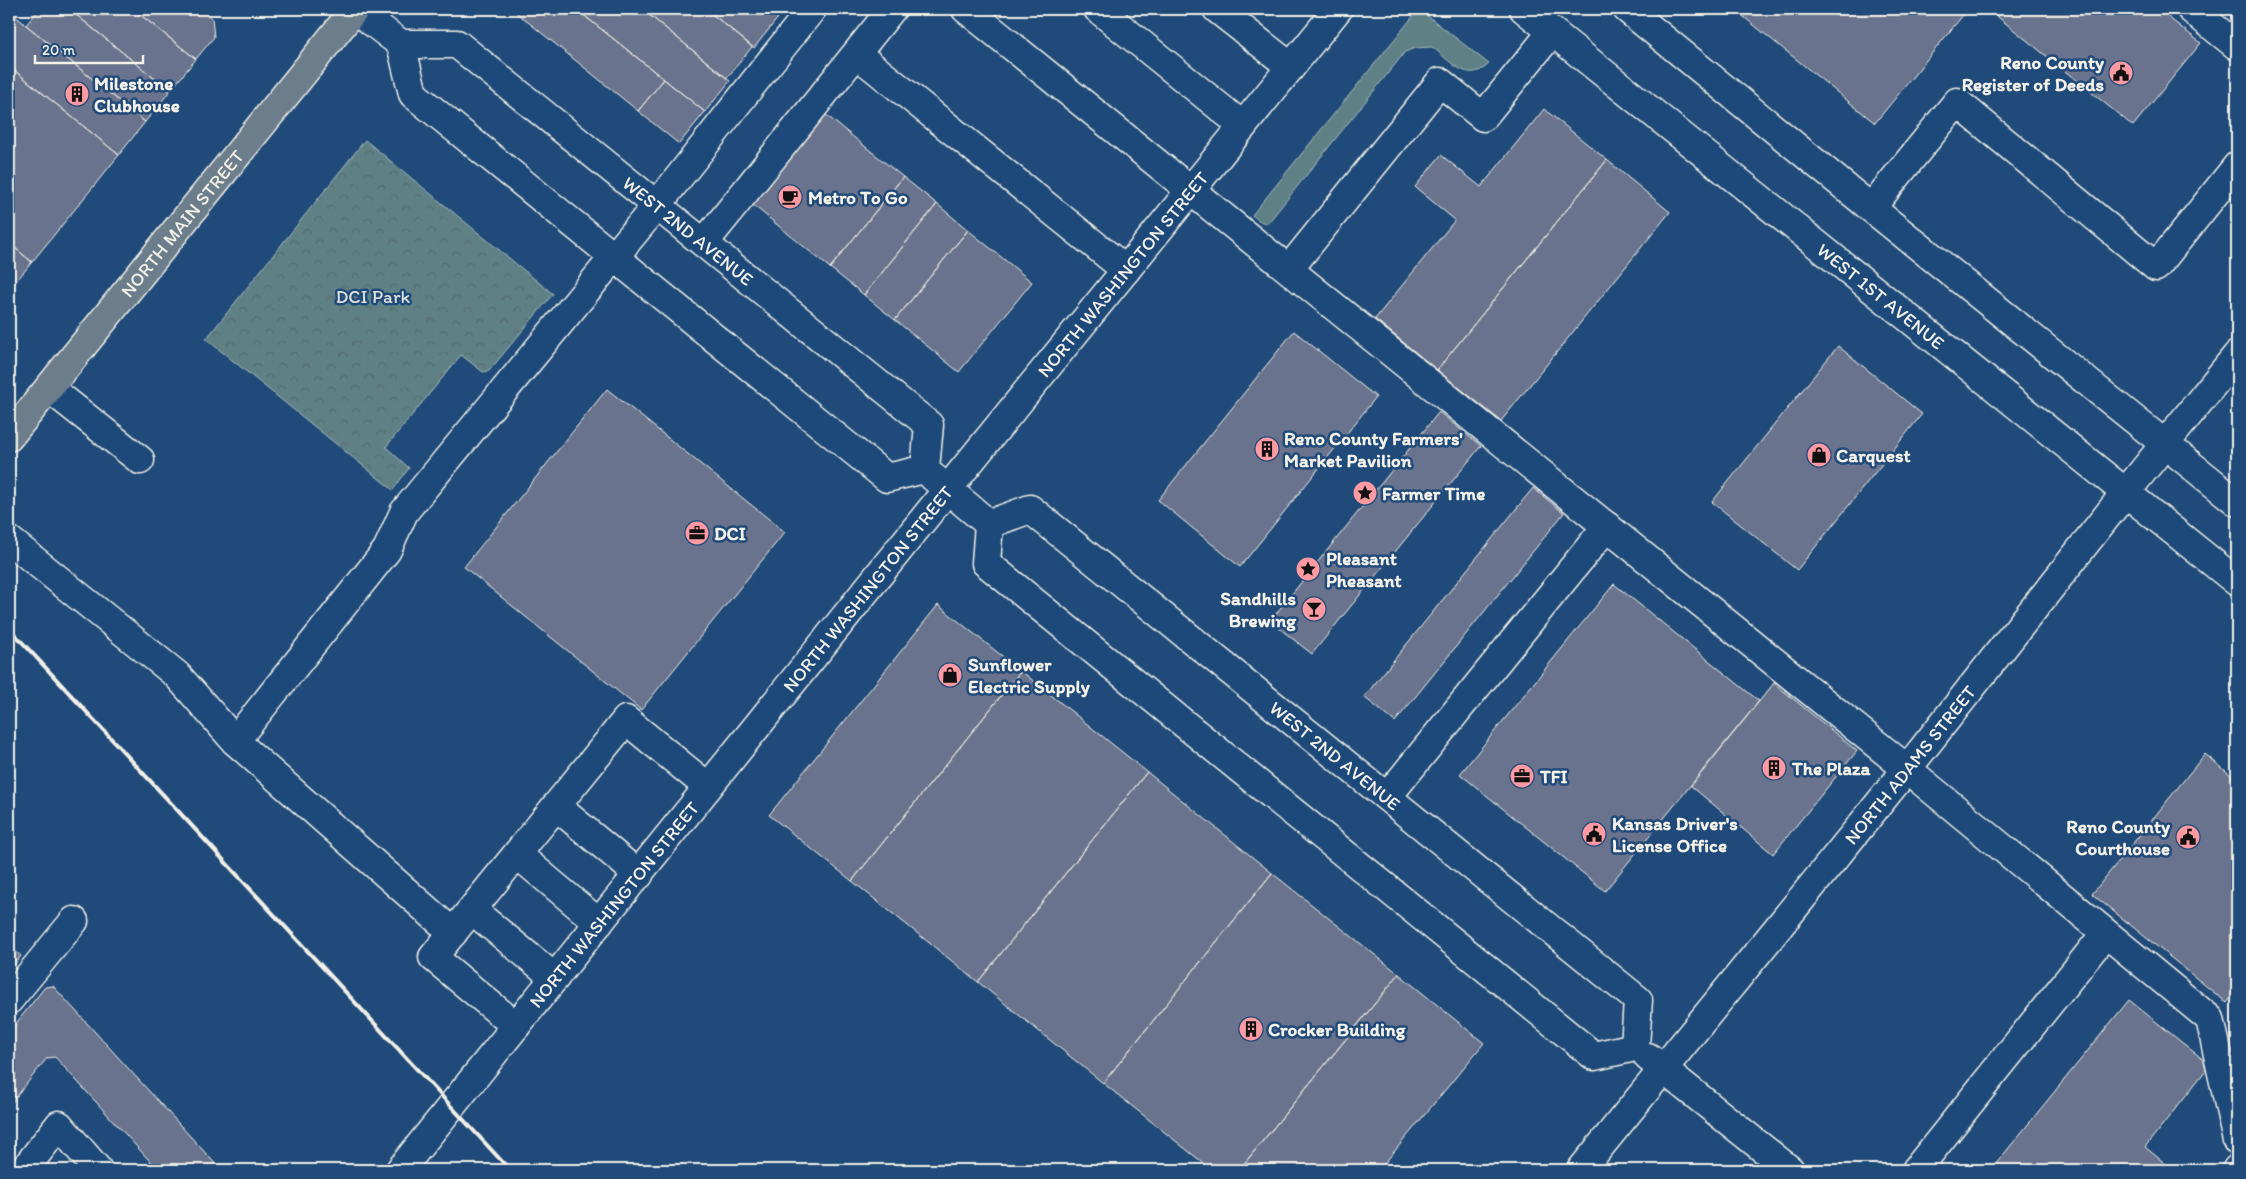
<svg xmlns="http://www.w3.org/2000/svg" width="2246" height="1179" font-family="Itim,sans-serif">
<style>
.green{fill:#5f8186;stroke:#aab9b7}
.park{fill:url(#park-crowns);stroke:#aab9b7}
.building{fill:#6b738d;stroke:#f4f1e8}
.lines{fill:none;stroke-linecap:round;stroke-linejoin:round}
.minor-casing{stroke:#f4f1e8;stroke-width:31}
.major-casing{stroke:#f4f1e8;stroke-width:31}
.minor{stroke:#1f4a7a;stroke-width:28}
.major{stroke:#6c7d8b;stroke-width:28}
.rail{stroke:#f4f1e8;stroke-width:4}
.labels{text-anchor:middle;stroke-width:5;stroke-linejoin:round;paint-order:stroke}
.poi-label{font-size:19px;font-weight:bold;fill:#f4f1e8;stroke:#1f4a7a;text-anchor:start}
.street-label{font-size:19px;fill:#f4f1e8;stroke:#1f4a7a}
.park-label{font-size:19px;fill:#dee0d9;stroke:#1f4a7a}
</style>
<defs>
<pattern id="park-crowns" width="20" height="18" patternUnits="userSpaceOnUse" patternTransform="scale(1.25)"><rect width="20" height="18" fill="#5f8186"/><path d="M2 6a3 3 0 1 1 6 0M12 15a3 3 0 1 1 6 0" fill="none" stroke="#566a6c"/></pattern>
</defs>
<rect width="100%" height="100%" fill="#1f4a7a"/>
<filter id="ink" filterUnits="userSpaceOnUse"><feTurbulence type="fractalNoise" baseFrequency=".02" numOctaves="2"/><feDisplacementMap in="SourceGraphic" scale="10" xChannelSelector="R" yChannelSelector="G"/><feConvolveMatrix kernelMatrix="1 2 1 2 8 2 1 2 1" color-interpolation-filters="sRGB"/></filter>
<g filter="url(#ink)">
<!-- green -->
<path class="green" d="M1419 9 1489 64C1467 85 1451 61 1432 47L1415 48 1405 52 1268 223C1261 223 1257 219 1252 215Z"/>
<!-- park -->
<path class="park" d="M365 140 553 294 489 371 483 372 461 355 386 447 409 468 393 490 206 339Z"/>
<!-- building -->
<path class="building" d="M39 9H69L170 91 145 122 26 25Z
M69 9H133L196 59 170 91Z
M133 9H201L212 18 214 37 196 59Z
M512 9H576L664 79 638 111Z
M576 9H642L730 81 705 112Z
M642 9H706L752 47 727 78Z
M706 9H785L754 48Z
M1734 9H1968L1875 123Z
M1988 9H2163L2170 14 2168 17 2201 43 2133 126Z
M9 11 145 122 119 155 9 66Z
M9 66 119 155 32 262 9 243Z
M664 79 705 112 679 144 638 111Z
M1544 109 1607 160 1437 370 1375 319 1455 220 1415 187 1441 155 1481 187Z
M826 115 903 177 830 268 753 205Z
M1607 160 1670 212 1501 421 1437 370Z
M903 177 937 204 864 295 830 268Z
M937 204 968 230 895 320 864 295Z
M968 230 1032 282 959 372 895 320Z
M9 243 32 262 9 290Z
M1294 331 1376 397 1240 567 1158 500Z
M1838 346 1922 414 1797 570 1712 502Z
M607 389 785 532 641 710 464 567Z
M1439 412 1481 446 1312 654 1270 621Z
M1533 488 1564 513 1395 722 1364 697Z
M1614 584 1759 701 1605 891 1460 774Z
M938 605 1021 671 852 881 769 815Z
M1021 671 1147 772 978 982 852 881Z
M1774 683 1857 751 1773 854 1691 786Z
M2205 754 2237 780V990L2227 1003 2092 894Z
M1147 772 1272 873 1103 1083 978 982Z
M1272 873 1399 974 1239 1170H1212L1103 1083Z
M9 946 21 956 9 971Z
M1399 974 1484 1043 1379 1170H1239Z
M53 986 221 1170H158L55 1057 47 1058 9 1106V1032L45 987Z
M2129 1000 2210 1065 2145 1147 2173 1170H1991Z"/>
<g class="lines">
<defs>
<g id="minor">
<path id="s1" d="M355 9 401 44H457L929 425 925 469"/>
<path d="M966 9 1907 769 2210 1019 2237 1141"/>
<path d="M1098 9 1243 126"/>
<path d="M1217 9 1291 67"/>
<path id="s2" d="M1524 9 2237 582"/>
<path d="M1627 9 1871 208 2237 502"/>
<path d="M2191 9 2237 46"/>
<path d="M401 44 413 94 887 478 925 469"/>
<path d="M868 63 1126 270"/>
<path d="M1871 208 1957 102 2156 267 2237 166"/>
<path d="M704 243 892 9"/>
<path d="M1289 269 1440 82 1483 117 1552 32"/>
<path d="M49 388 140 460"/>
<path d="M933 477 989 524"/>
<path id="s3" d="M989 524 1030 509 1638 1000 1635 1047"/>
<path d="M989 524 986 563 1594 1056 1635 1047"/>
<path d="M9 540 177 675 235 741 453 933"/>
<path d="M235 741 387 550 404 512 657 205 812 9"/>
<path d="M1387 797 1607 526"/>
<path d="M556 806 639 875"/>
<path d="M517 854 599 923"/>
<path d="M472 910 555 978"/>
<path d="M9 1000 74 921"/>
<path d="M516 1026 433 957 626 720 708 787"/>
<path d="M1648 1057 1790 1170"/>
<path d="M24 1170 59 1125 98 1170"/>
<path id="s4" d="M400 1170 947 490 1338 9"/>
<path id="s5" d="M1581 1170 1907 769 2126 492 2237 355"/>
<path d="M1916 1170 2105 934"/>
<path d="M2237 1170V1169"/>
</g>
<g id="major">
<path id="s6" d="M9 437 355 9"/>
</g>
</defs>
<!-- minor casing -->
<use href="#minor" class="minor-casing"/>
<!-- major casing -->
<use href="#major" class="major-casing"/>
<!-- minor -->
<use href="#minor" class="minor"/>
<!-- major -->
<use href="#major" class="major"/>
<!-- rail -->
<path class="rail" d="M9 628 510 1170"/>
</g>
</g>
<!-- icons -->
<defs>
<symbol id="civic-disc" viewBox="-11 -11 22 22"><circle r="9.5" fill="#ff9aa2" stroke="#1f4a7a"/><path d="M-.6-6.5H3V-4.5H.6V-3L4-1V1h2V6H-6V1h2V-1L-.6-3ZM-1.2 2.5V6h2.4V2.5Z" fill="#111"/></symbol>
<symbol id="building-disc" viewBox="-11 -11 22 22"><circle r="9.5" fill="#ff9aa2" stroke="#1f4a7a"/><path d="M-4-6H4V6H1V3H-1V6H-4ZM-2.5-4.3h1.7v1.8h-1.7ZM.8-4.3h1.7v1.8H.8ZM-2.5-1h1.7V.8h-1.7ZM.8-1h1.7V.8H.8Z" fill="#111"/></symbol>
<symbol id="cafe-disc" viewBox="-11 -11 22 22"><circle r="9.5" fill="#ff9aa2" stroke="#1f4a7a"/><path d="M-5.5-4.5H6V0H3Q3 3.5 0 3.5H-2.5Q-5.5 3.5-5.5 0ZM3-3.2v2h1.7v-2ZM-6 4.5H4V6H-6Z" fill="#111"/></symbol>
<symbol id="shop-disc" viewBox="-11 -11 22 22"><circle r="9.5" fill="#ff9aa2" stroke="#1f4a7a"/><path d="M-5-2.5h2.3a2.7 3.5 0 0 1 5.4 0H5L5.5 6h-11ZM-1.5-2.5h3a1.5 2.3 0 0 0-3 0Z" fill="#111"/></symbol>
<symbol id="sight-disc" viewBox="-11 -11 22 22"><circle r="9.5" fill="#ff9aa2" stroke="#1f4a7a"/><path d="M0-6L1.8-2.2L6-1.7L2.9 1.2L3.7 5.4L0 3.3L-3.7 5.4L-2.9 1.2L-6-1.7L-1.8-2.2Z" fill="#111"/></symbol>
<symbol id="office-disc" viewBox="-11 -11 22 22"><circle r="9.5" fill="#ff9aa2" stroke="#1f4a7a"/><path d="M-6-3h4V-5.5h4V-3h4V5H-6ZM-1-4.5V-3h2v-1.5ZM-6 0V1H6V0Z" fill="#111"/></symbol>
<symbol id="bar-disc" viewBox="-11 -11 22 22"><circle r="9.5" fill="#ff9aa2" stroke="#1f4a7a"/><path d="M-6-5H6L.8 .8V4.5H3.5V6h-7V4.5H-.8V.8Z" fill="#111"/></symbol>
</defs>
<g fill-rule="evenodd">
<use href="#civic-disc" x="2107" y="59" width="28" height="28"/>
<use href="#building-disc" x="63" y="80" width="28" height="28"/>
<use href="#cafe-disc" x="776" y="183" width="28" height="28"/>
<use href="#building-disc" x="1253" y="435" width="28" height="28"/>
<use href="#shop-disc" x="1805" y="441" width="28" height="28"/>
<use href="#sight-disc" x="1351" y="479" width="28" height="28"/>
<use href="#office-disc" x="683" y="519" width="28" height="28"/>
<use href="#sight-disc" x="1294" y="555" width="28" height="28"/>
<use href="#bar-disc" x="1300" y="595" width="28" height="28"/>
<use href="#shop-disc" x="936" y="661" width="28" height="28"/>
<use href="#building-disc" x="1760" y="754" width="28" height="28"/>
<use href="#office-disc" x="1508" y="762" width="28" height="28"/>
<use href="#civic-disc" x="1580" y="820" width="28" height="28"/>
<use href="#civic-disc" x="2174" y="823" width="28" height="28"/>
<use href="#building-disc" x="1237" y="1015" width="28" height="28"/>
</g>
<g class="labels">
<!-- poi labels -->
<g class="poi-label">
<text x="2104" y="69" text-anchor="end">Reno County<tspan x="2104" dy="22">Register of Deeds</tspan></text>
<text x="94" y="90">Milestone<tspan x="94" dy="22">Clubhouse</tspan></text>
<text x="808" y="204">Metro To Go</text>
<text x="1284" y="445">Reno County Farmers'<tspan x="1284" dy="22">Market Pavilion</tspan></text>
<text x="1836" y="462">Carquest</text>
<text x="1382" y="500">Farmer Time</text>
<text x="714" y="540">DCI</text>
<text x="1326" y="565">Pleasant<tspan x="1326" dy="22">Pheasant</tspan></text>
<text x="1296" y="605" text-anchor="end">Sandhills<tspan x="1296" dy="22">Brewing</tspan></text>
<text x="968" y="671">Sunflower<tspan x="968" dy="22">Electric Supply</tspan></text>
<text x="1792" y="775">The Plaza</text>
<text x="1540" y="783">TFI</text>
<text x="1612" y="830">Kansas Driver's<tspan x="1612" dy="22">License Office</tspan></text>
<text x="2170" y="833" text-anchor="end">Reno County<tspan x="2170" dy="22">Courthouse</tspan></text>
<text x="1268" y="1036">Crocker Building</text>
</g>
<!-- street labels -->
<g class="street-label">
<text dy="7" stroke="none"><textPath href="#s6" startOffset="275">NORTH MAIN STREET</textPath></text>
<text dy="7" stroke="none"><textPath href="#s1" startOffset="411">WEST 2ND AVENUE</textPath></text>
<text dy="7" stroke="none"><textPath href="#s4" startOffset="1151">NORTH WASHINGTON STREET</textPath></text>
<text dy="7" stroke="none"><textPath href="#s2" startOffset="458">WEST 1ST AVENUE</textPath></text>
<text dy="7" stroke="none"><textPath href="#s4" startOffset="746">NORTH WASHINGTON STREET</textPath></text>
<text dy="7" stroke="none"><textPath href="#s3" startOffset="436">WEST 2ND AVENUE</textPath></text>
<text dy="7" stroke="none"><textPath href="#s5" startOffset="522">NORTH ADAMS STREET</textPath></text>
<text dy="7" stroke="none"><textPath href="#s4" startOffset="341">NORTH WASHINGTON STREET</textPath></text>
</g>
<!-- park labels -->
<g class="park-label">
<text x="373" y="303">DCI Park</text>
</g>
</g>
<!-- margin -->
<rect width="2246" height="1179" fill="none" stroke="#1f4a7a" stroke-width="30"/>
<rect x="15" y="15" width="2216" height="1149" fill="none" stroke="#f4f1e8" stroke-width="2" filter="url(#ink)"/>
<!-- scale -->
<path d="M35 55v8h108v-8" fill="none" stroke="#f4f1e8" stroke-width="2.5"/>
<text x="42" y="55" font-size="15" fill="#f4f1e8" stroke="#1f4a7a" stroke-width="4" paint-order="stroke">20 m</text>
</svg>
